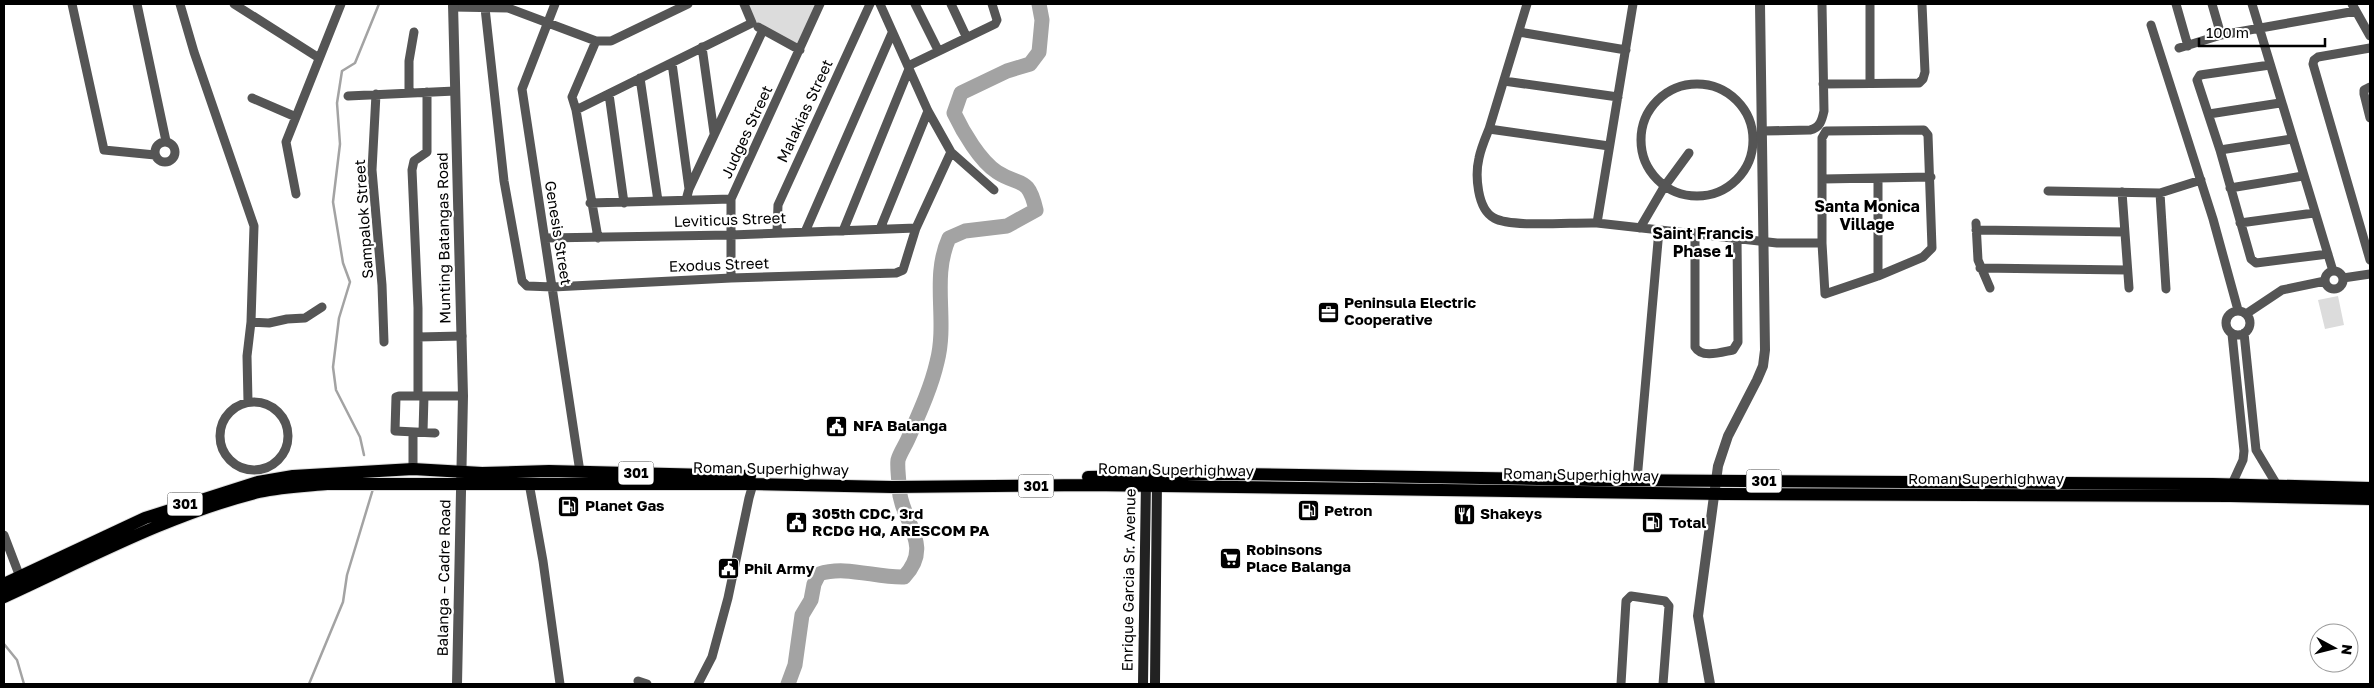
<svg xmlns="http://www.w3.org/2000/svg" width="2374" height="688" font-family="'Golos Text',sans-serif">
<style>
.green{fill:#dcdcdc}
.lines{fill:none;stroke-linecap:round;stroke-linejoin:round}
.stream{stroke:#a3a3a3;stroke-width:2.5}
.river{stroke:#a3a3a3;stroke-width:15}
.primary-casing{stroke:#dbdbdb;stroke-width:14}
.minor{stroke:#555;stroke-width:9}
.tertiary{stroke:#555;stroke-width:10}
.secondary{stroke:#222;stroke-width:10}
.primary{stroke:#000;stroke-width:12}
.labels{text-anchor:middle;stroke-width:4.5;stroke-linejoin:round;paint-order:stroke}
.shield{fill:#fff;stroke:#4c4c4c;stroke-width:1}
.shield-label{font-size:14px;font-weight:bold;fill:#000}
.street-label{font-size:15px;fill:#000;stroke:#fff}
.poi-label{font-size:15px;font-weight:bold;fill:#000;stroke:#fff;text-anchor:start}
.neighbourhood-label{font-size:16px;font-weight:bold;fill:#000;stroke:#fff}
</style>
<rect width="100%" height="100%" fill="#fff"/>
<!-- green -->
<path class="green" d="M746 4H819L800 48 754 23Z
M2338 296 2344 325 2325 329 2318 300Z"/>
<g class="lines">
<!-- stream -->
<path class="stream" d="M364 455 360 437 336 390 333 367 339 318 350 282 343 263 333 202 340 144 337 103 342 71 355 63 379 4
M4 644 17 660 24 684
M309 684 343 602 347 575 373 489"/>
<!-- river -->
<path class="river" d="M788 684 795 665 802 615 811 600 814 584 819 574C846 565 876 578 904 577 935 544 900 521 899 487 899 478 897 468 898 460 900 453 905 446 908 439 919 414 931 388 937 362 948 320 931 278 949 238L965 231 1007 226 1036 210C1028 175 1020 187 997 172 980 161 963 132 954 113L961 93 1007 71 1030 64 1039 52 1042 20 1039 4"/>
<defs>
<path id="primary" d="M1088 477 1235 474 1596 480 2213 484 2370 488
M4 584 145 518 258 482 293 476 413 469 482 473 549 471 750 476
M4 597C87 559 170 514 259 492 281 487 305 486 327 484H753L892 487 1088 485 1724 494 2230 496 2370 499"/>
</defs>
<!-- primary casing -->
<use href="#primary" class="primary-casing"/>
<!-- minor -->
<path class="minor" d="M72 4 104 150 155 155
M137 4 166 141
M180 4 194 52 254 226 251 322 247 356 248 402
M234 4 319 58
M555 4 522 89 580 472
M915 4 938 50
M951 4 966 36
M1527 4 1489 129 1609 146
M1633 4 1597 223 1777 243H1822
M1870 4V83
M2176 4 2188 46
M2212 4 2221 35
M2252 4 2333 271
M2352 4 2370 36
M453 7 508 8 596 41H611L688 4
M485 8 504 181 522 281 527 286 553 287 731 278 896 273 903 270 916 228 951 152 928 111 880 4
M2151 25 2213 219 2238 310
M758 27 800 50
M1519 32 1626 50
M596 41 572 97 576 110 598 238
M702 47 714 133
M2179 48 2221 35 2356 11
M2370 48 2318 57 2314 60 2313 64 2370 260
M672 63 689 189
M2270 65 2200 75 2197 80 2220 150 2251 259 2256 263 2328 254
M908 66 995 24 997 20 992 4
M640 78 658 201
M1504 81 1618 97
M1823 84 1919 83 1923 79 1925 72 1922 4
M1641 140a56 56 0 1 1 112 0a56 56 0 1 1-112 0Z
M2370 87 2364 90V94L2370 118
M409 93V61L414 32
M376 94 372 170 382 285 384 342
M609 94 624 203
M348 96 455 91
M252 98 296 117
M576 110 752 23 744 4
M2209 114 2280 103
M1489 129C1485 139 1481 148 1479 158 1475 175 1477 209 1494 218 1511 228 1574 222 1597 223
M1924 130 1928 135 1932 248 1923 257 1878 276 1825 294 1822 243V138L1826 131Z
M1762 131 1810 130C1820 128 1822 120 1824 111L1822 4
M155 152a10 10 0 1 1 20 0a10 10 0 1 1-20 0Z
M2220 150 2292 139
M951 152 994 190
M1878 178V276
M1823 179 1931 177
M2230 188 2303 176
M2048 191 2160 193 2201 180
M2122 192 2129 288
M2160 193 2166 289
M296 194 286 142 341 4
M686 200 689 189 763 30
M590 203 731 199
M1976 223 1978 260 1990 288
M2240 223 2314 213
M1640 228 1664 187 1689 153
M880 229 928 111
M1976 230 2125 232
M843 231 909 69
M777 232 778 205 870 4
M805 232 892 33
M1695 233V347C1702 359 1722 352 1733 350L1738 342 1737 237
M545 238 731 235 916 228
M1980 268 2127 270
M2325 280a9 9 0 1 1 18 0a9 9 0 1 1-18 0Z
M731 278V199L820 4
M2343 278 2370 274
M2226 323a12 12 0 1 1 24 0a12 12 0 1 1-24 0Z
M2246 314 2282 290 2325 281
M251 322 269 323 287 319 305 318 322 307
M2244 333 2256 450 2277 485
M418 337 462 336
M418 396V308L412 170 414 161 427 152V92
M220 436a34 34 0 1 1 68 0a34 34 0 1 1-68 0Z
M413 432V469
M423 432 424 396
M435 433 395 431 396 397 399 396H463
M1637 480 1659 230
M529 483 543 561 560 684
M2232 484 2243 460 2244 451 2232 334
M4 535 20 577
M638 681 647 684
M698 684 712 657 728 598 749 498 753 484
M1621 684 1626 601 1631 596 1665 601 1669 606 1663 684"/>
<!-- tertiary -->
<path class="tertiary" d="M453 4 463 396 457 684
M1710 684 1698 616 1718 466 1728 436 1757 380 1763 366 1765 350 1760 4"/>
<!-- secondary -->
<path class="secondary" d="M1143 684 1146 480
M1155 684 1157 480"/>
<!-- primary -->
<use href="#primary" class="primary"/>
</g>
<!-- icons -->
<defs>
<symbol id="office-square" viewBox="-11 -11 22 22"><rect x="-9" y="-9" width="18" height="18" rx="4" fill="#000" stroke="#fff"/><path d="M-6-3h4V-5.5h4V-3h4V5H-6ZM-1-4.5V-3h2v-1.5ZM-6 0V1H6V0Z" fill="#fff"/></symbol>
<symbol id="civic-square" viewBox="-11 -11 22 22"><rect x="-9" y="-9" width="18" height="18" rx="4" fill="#000" stroke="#fff"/><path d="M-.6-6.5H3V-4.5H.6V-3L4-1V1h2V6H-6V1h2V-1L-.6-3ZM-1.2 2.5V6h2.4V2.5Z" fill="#fff"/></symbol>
<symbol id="fuel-square" viewBox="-11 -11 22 22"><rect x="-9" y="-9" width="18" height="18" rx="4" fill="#000" stroke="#fff"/><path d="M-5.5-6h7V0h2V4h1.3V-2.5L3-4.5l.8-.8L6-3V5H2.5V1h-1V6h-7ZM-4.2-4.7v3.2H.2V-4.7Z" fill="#fff"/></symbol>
<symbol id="restaurant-square" viewBox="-11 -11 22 22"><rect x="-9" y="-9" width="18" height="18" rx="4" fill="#000" stroke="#fff"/><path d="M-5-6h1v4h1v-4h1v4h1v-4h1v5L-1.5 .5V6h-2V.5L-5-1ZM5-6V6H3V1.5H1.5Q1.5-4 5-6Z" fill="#fff"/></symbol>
<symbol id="supermarket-square" viewBox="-11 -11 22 22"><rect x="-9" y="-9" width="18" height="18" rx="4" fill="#000" stroke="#fff"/><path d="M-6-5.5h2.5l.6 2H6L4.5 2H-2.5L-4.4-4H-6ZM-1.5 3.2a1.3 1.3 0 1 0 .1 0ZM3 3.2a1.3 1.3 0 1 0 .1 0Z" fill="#fff"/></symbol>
</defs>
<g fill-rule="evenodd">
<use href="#office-square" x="1316" y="300" width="25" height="25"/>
<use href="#civic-square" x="824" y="414" width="25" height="25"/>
<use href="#fuel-square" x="556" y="494" width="25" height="25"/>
<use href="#fuel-square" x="1296" y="498" width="25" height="25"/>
<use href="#restaurant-square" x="1452" y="502" width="25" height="25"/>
<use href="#civic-square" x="784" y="510" width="25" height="25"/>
<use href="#fuel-square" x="1640" y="510" width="25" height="25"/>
<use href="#supermarket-square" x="1218" y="546" width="25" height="25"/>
<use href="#civic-square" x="716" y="556" width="25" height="25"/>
</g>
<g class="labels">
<!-- shield labels -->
<g class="shield">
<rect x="618.5" y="461.5" width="35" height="23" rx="4"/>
<rect x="1746.5" y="469.5" width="35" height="23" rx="4"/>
<rect x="1018.5" y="474.5" width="35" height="23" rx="4"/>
<rect x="167.5" y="492.5" width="35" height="23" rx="4"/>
</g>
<g class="shield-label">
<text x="636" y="478">301</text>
<text x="1764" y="486">301</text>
<text x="1036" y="491">301</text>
<text x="185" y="509">301</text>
</g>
<!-- street labels -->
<g class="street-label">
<text transform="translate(805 111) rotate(-65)" y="5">Malakias Street</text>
<text transform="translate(747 132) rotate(-65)" y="5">Judges Street</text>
<text transform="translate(364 219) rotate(-94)" y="5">Sampalok Street</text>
<text transform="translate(730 220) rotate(-2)" y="5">Leviticus Street</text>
<text transform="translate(558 233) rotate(81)" y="5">Genesis Street</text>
<text transform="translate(444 238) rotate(-91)" y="5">Munting Batangas Road</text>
<text transform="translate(719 265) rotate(-2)" y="5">Exodus Street</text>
<text transform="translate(771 469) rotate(1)" y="5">Roman Superhighway</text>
<text transform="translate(1176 470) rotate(1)" y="5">Roman Superhighway</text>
<text transform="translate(1581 475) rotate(1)" y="5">Roman Superhighway</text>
<text x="1986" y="484">Roman Superhighway</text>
<text transform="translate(444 578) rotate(-89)" y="5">Balanga – Cadre Road</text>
<text transform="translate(1129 580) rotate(-89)" y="5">Enrique Garcia Sr. Avenue</text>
</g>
<!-- poi labels -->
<g class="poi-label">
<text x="1344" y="308">Peninsula Electric<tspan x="1344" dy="17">Cooperative</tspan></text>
<text x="853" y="431">NFA Balanga</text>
<text x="585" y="511">Planet Gas</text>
<text x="1324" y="516">Petron</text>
<text x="812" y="519">305th CDC, 3rd<tspan x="812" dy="17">RCDG HQ, ARESCOM PA</tspan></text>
<text x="1480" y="519">Shakeys</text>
<text x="1669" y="528">Total</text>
<text x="1246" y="555">Robinsons<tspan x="1246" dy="17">Place Balanga</tspan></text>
<text x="744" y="574">Phil Army</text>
</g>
<!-- neighbourhood labels -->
<g class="neighbourhood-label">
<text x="1867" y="212">Santa Monica<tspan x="1867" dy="18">Village</tspan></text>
<text x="1703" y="239">Saint Francis<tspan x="1703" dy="18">Phase 1</tspan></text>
</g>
</g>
<!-- border -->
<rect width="2374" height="688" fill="none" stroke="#000000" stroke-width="10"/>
<!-- north arrow -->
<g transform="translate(2334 648) rotate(97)"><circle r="24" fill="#ffffff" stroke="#999999"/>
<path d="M0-4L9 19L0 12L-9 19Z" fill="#000000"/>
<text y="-8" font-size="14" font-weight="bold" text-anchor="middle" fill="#000000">N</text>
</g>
<!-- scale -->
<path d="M2199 38v8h126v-8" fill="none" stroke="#000000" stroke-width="2.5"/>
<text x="2206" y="38" font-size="15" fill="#000000" stroke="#ffffff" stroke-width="4" paint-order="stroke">100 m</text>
</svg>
